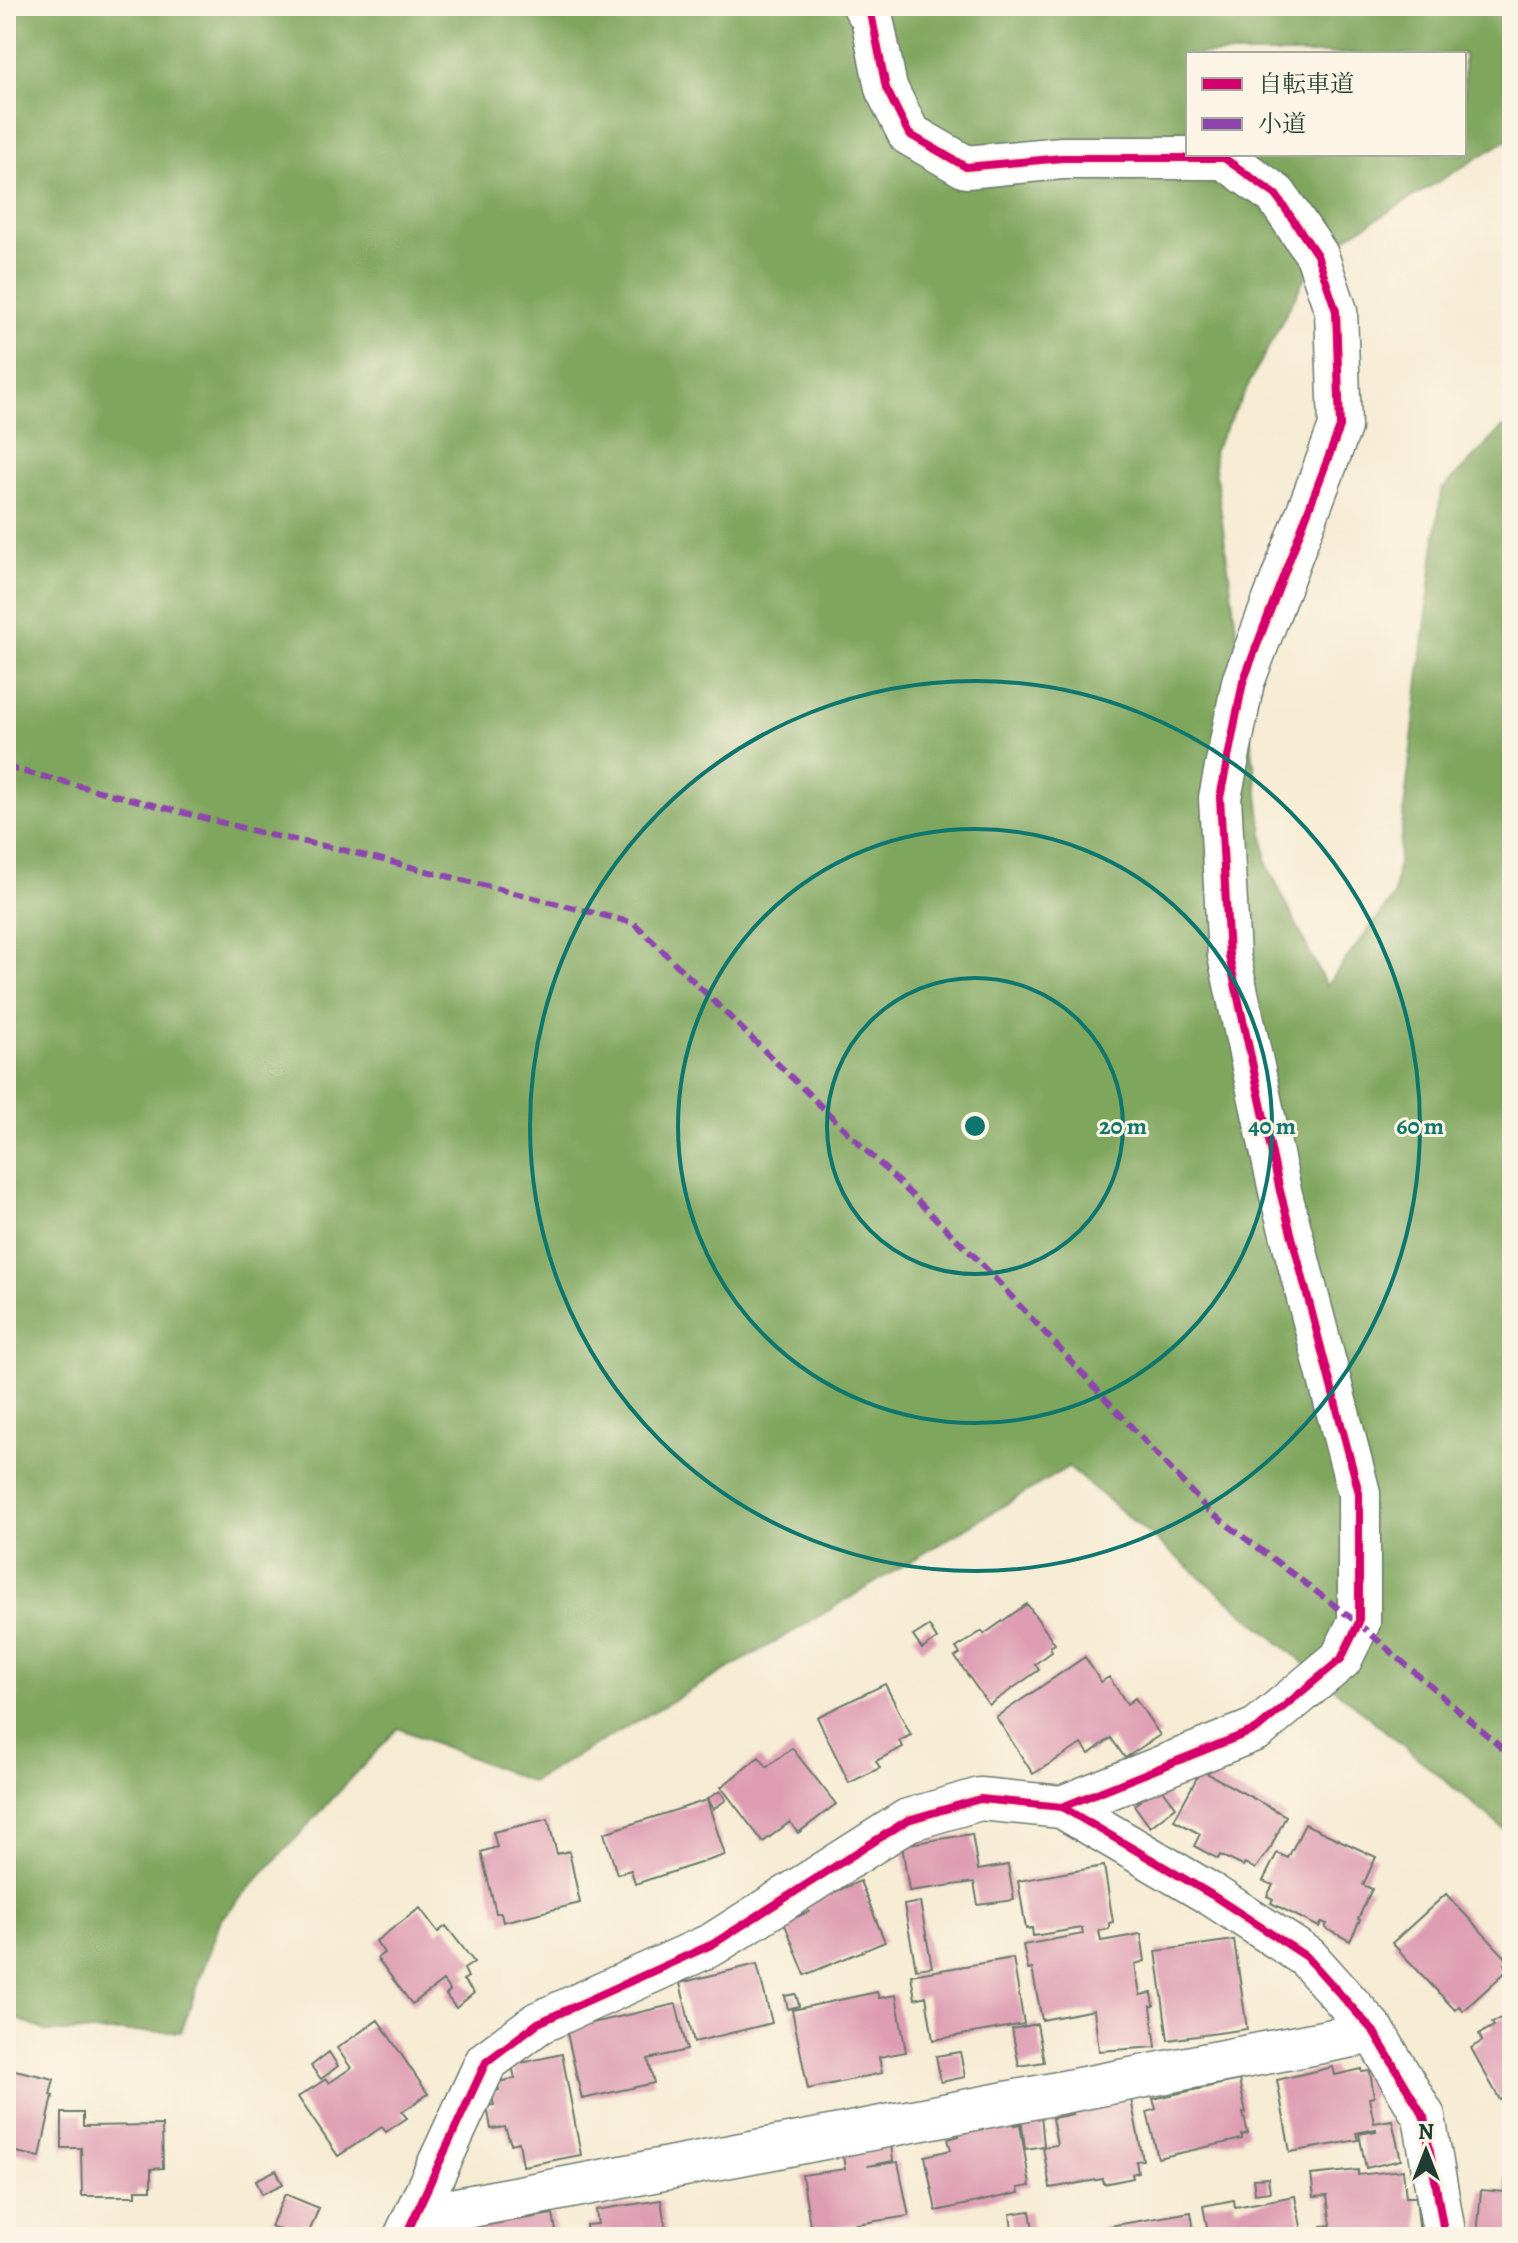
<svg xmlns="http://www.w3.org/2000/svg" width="1518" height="2243" font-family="Alegreya,'Noto Serif JP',serif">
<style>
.forest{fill:#7fa65d;stroke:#4f7248;stroke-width:2;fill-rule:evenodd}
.building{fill:#de9cb3}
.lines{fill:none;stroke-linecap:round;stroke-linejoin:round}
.minor-casing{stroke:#6a7a6c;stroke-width:45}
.minor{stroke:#fff;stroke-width:42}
.quiet{stroke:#8e44ad;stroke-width:6;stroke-dasharray:12 6;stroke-linecap:butt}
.cycleway-casing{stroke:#fcf5e5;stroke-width:13}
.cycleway{stroke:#d6006c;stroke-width:8}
.ring{fill:none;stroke:#0f766e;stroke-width:4}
.centre{fill:#0f766e;stroke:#fcf5e5;stroke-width:4}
.ring-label{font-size:24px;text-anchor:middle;font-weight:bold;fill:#0f766e;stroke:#fcf5e5;stroke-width:6;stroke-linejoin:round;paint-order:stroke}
</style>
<rect width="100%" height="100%" fill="#fcf5e5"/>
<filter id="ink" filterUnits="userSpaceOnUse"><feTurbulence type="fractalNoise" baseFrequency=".0125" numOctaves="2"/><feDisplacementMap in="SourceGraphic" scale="16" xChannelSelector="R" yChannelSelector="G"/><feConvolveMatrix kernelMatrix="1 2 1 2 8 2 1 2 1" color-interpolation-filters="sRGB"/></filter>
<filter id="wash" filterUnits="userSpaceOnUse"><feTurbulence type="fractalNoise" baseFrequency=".006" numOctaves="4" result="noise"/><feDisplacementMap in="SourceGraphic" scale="32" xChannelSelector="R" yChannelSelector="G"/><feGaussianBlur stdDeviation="1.8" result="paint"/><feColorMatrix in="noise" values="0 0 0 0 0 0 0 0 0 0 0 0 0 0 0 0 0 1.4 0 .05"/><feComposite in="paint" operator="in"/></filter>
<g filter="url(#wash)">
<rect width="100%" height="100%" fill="#f6ebd3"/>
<!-- forest -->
<path class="forest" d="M6 6H1512V137L1317 255 1213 452 1267 864 1326 986 1394 896 1441 491 1503 427 1512 433V1836L1068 1467 801 1627 531 1782 398 1728 221 1919 181 2032H48L6 2014ZM1188 54H1464V154H1188Z"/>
<g id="blocks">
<!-- building -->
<path class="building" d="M1027 1604 1055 1644 1050 1647 1052 1652 1035 1664 1039 1670 989 1705 955 1657 960 1654 956 1648 982 1631 984 1634Z
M929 1626 937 1639 922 1649 913 1636Z
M1085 1657 1101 1682 1109 1677 1127 1704 1135 1698 1160 1735 1125 1758 1111 1738 1089 1754 1082 1744 1033 1774 996 1717Z
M885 1684 911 1735 899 1741 903 1747 876 1761 880 1768 849 1783 817 1717Z
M792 1748 836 1804 798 1833 790 1822 763 1842 721 1787 759 1757 767 1767Z
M1201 1770 1286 1816 1271 1847 1255 1869 1245 1863 1243 1866 1220 1855 1218 1859 1194 1846 1200 1834 1174 1820Z
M1160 1786 1176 1807 1150 1827 1134 1805Z
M720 1791 726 1800 713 1809 707 1799Z
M707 1800 725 1855 635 1884 631 1870 617 1874 604 1833Z
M548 1819 557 1854 569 1851 580 1903 503 1922 501 1913H496L481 1852 497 1847 493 1832Z
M1305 1824 1376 1857 1363 1885 1372 1889 1358 1919 1360 1920 1350 1941 1325 1928 1327 1924 1322 1922 1319 1927 1271 1903 1273 1899 1267 1896 1273 1885 1263 1881 1277 1853 1288 1858Z
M972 1834 978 1870 1008 1865 1014 1900 978 1905 974 1882 909 1891 902 1845Z
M1104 1866 1113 1922 1109 1923V1929L1099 1931 1101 1941 1141 1934 1145 1961 1135 1964 1140 1995 1152 1993 1154 2006H1151L1156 2047 1099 2051 1094 2010 1042 2020 1032 1969 1028 1970 1023 1945 1083 1934 1082 1928 1033 1936 1032 1928 1026 1929 1018 1881Z
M860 1881 885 1942 805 1975 784 1922 809 1912 806 1904Z
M1446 1894 1509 1961 1505 1964 1509 1969 1463 2011 1459 2006 1455 2010 1392 1943Z
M920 1902 932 1967 916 1969 904 1905Z
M420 1908 438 1932 446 1926 474 1962 464 1969 468 1977 463 1980 474 1993 456 2008 446 1995 450 1991 443 1981 412 2004 377 1958 384 1953 376 1941Z
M1234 1940 1247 2029 1168 2040 1156 1951Z
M1013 1958 1024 2024 933 2040 926 1996 915 1999 911 1975Z
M757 1964 772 2023 694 2042 680 1983Z
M877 1992 879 1998 896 1995 906 2052 879 2057 882 2073 808 2089 792 2010Z
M796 1994 799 2006 788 2009 785 1996Z
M676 2004 687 2050 648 2059 654 2083 582 2099 566 2029Z
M1512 2012V2093L1500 2100 1471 2048 1482 2041 1479 2034 1494 2026 1492 2023Z
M378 2020 428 2094 402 2112 407 2118 386 2132 382 2127 338 2156 298 2097 326 2079 329 2083 351 2068 337 2048Z
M1037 2024 1044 2062 1019 2066 1012 2029Z
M329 2052 338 2066 321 2079 311 2066Z
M960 2052 965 2077 941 2082 936 2056Z
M562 2054 581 2155 523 2166 519 2142 511 2144 505 2127 491 2129 487 2106 494 2105 491 2092 499 2090 497 2082 515 2079 512 2065Z
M1333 2067 1335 2075 1362 2069V2072L1370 2071 1374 2097 1369 2098 1374 2123 1392 2120 1401 2160 1366 2168 1359 2134 1376 2131V2129L1356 2133 1358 2140 1290 2152 1277 2080Z
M6 2068 54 2079 50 2095 53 2096 40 2157 6 2150Z
M1239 2080 1246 2113H1243L1248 2133 1242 2135V2139L1158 2158 1147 2112 1156 2109 1153 2099Z
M1131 2099 1143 2160 1136 2161 1138 2172 1132 2174 1133 2178 1104 2184 1103 2179 1050 2188 1043 2147 1057 2145 1052 2118 1073 2114 1071 2111Z
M62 2113H83V2126L162 2125 163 2168 151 2169V2190H136V2196H82L81 2148H62Z
M1041 2114 1044 2146 1025 2149 1021 2117Z
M1014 2119V2125L1020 2124 1030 2186 1018 2188 1019 2193 936 2211 925 2156 951 2150 948 2139 959 2136 957 2127Z
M891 2143 893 2161 867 2166 898 2162 909 2216 811 2231 802 2175 845 2169 842 2150Z
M276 2170 283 2184 262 2194 256 2180Z
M1358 2170V2175L1403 2170 1406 2197H1416L1420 2235 1418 2237H1324L1322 2226 1331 2225 1327 2196 1314 2197 1311 2175Z
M1506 2176H1512V2237H1477L1481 2190 1505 2192Z
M1268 2178 1270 2192 1255 2194 1253 2179Z
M285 2194 319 2208 307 2237H296L271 2226Z
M1295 2196 1303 2237H1209L1203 2206 1234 2200 1235 2207Z
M661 2200 667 2237H587L586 2225 598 2224 596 2210Z
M1030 2211 1034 2235 1013 2237 1010 2214Z
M1191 2212 1195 2237H1094L1093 2229Z
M553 2214 557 2237H457L455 2225 486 2220 487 2225Z"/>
</g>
</g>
<g filter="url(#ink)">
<use href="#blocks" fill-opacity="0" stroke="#6a7a6c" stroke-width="2"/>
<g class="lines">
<defs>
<path id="minor" d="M864 6 872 18 886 88 909 134 966 167 1062 158H1224L1276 195 1317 255 1336 311 1340 427 1243 682 1220 798 1229 956 1280 1191 1359 1493V1622L1341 1659 1257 1729 1062 1807
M415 2217 1374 2032
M405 2237 486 2062 538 2023 713 1944 908 1820 980 1799 1062 1807 1212 1895 1307 1957 1374 2032 1424 2117 1443 2226 1442 2237"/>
</defs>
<!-- minor casing -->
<use href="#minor" class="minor-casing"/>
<!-- minor -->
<use href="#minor" class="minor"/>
<!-- quiet -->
<path class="quiet" d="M6 767 270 835 339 849 634 923 976 1258 1209 1511 1358 1623 1512 1757"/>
<defs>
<path id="cycleway" d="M864 6 872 18 886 88 909 134 966 167 1062 158H1224L1276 195 1317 255 1336 311 1340 427 1243 682 1220 798 1229 956 1280 1191 1359 1493V1622L1341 1659 1257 1729 1062 1807
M405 2237 486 2062 538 2023 713 1944 908 1820 980 1799 1062 1807 1212 1895 1307 1957 1374 2032 1424 2117 1443 2226 1442 2237"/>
</defs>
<!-- cycleway casing -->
<use href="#cycleway" class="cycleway-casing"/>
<!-- cycleway -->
<use href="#cycleway" class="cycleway"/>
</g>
</g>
<!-- distance rings -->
<g class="ring">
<circle cx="975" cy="1126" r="148"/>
<circle cx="975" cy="1126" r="297"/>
<circle cx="975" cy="1126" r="445"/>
</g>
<circle cx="975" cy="1126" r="12" class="centre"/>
<g class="ring-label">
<text x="1123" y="1134">20 m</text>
<text x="1272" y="1134">40 m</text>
<text x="1420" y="1134">60 m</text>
</g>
<!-- margin -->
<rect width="1518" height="2243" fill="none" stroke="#fcf5e5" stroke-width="32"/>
<!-- legend -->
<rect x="1186" y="52" width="280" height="104" fill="#fcf5e5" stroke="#a4ab9e" stroke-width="2"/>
<rect x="1202" y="78" width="40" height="12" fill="#d6006c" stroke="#a4ab9e" stroke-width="2"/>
<text x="1258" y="92" font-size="24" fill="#1f3d34">自転車道</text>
<rect x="1202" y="118" width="40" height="12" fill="#8e44ad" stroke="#a4ab9e" stroke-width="2"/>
<text x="1258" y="132" font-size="24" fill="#1f3d34">小道</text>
<!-- north arrow -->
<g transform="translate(1426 2151)" stroke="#fcf5e5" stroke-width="6" paint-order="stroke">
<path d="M0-6L14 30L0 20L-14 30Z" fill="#1f3d34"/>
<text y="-12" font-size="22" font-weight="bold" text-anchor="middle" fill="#1f3d34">N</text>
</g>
</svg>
